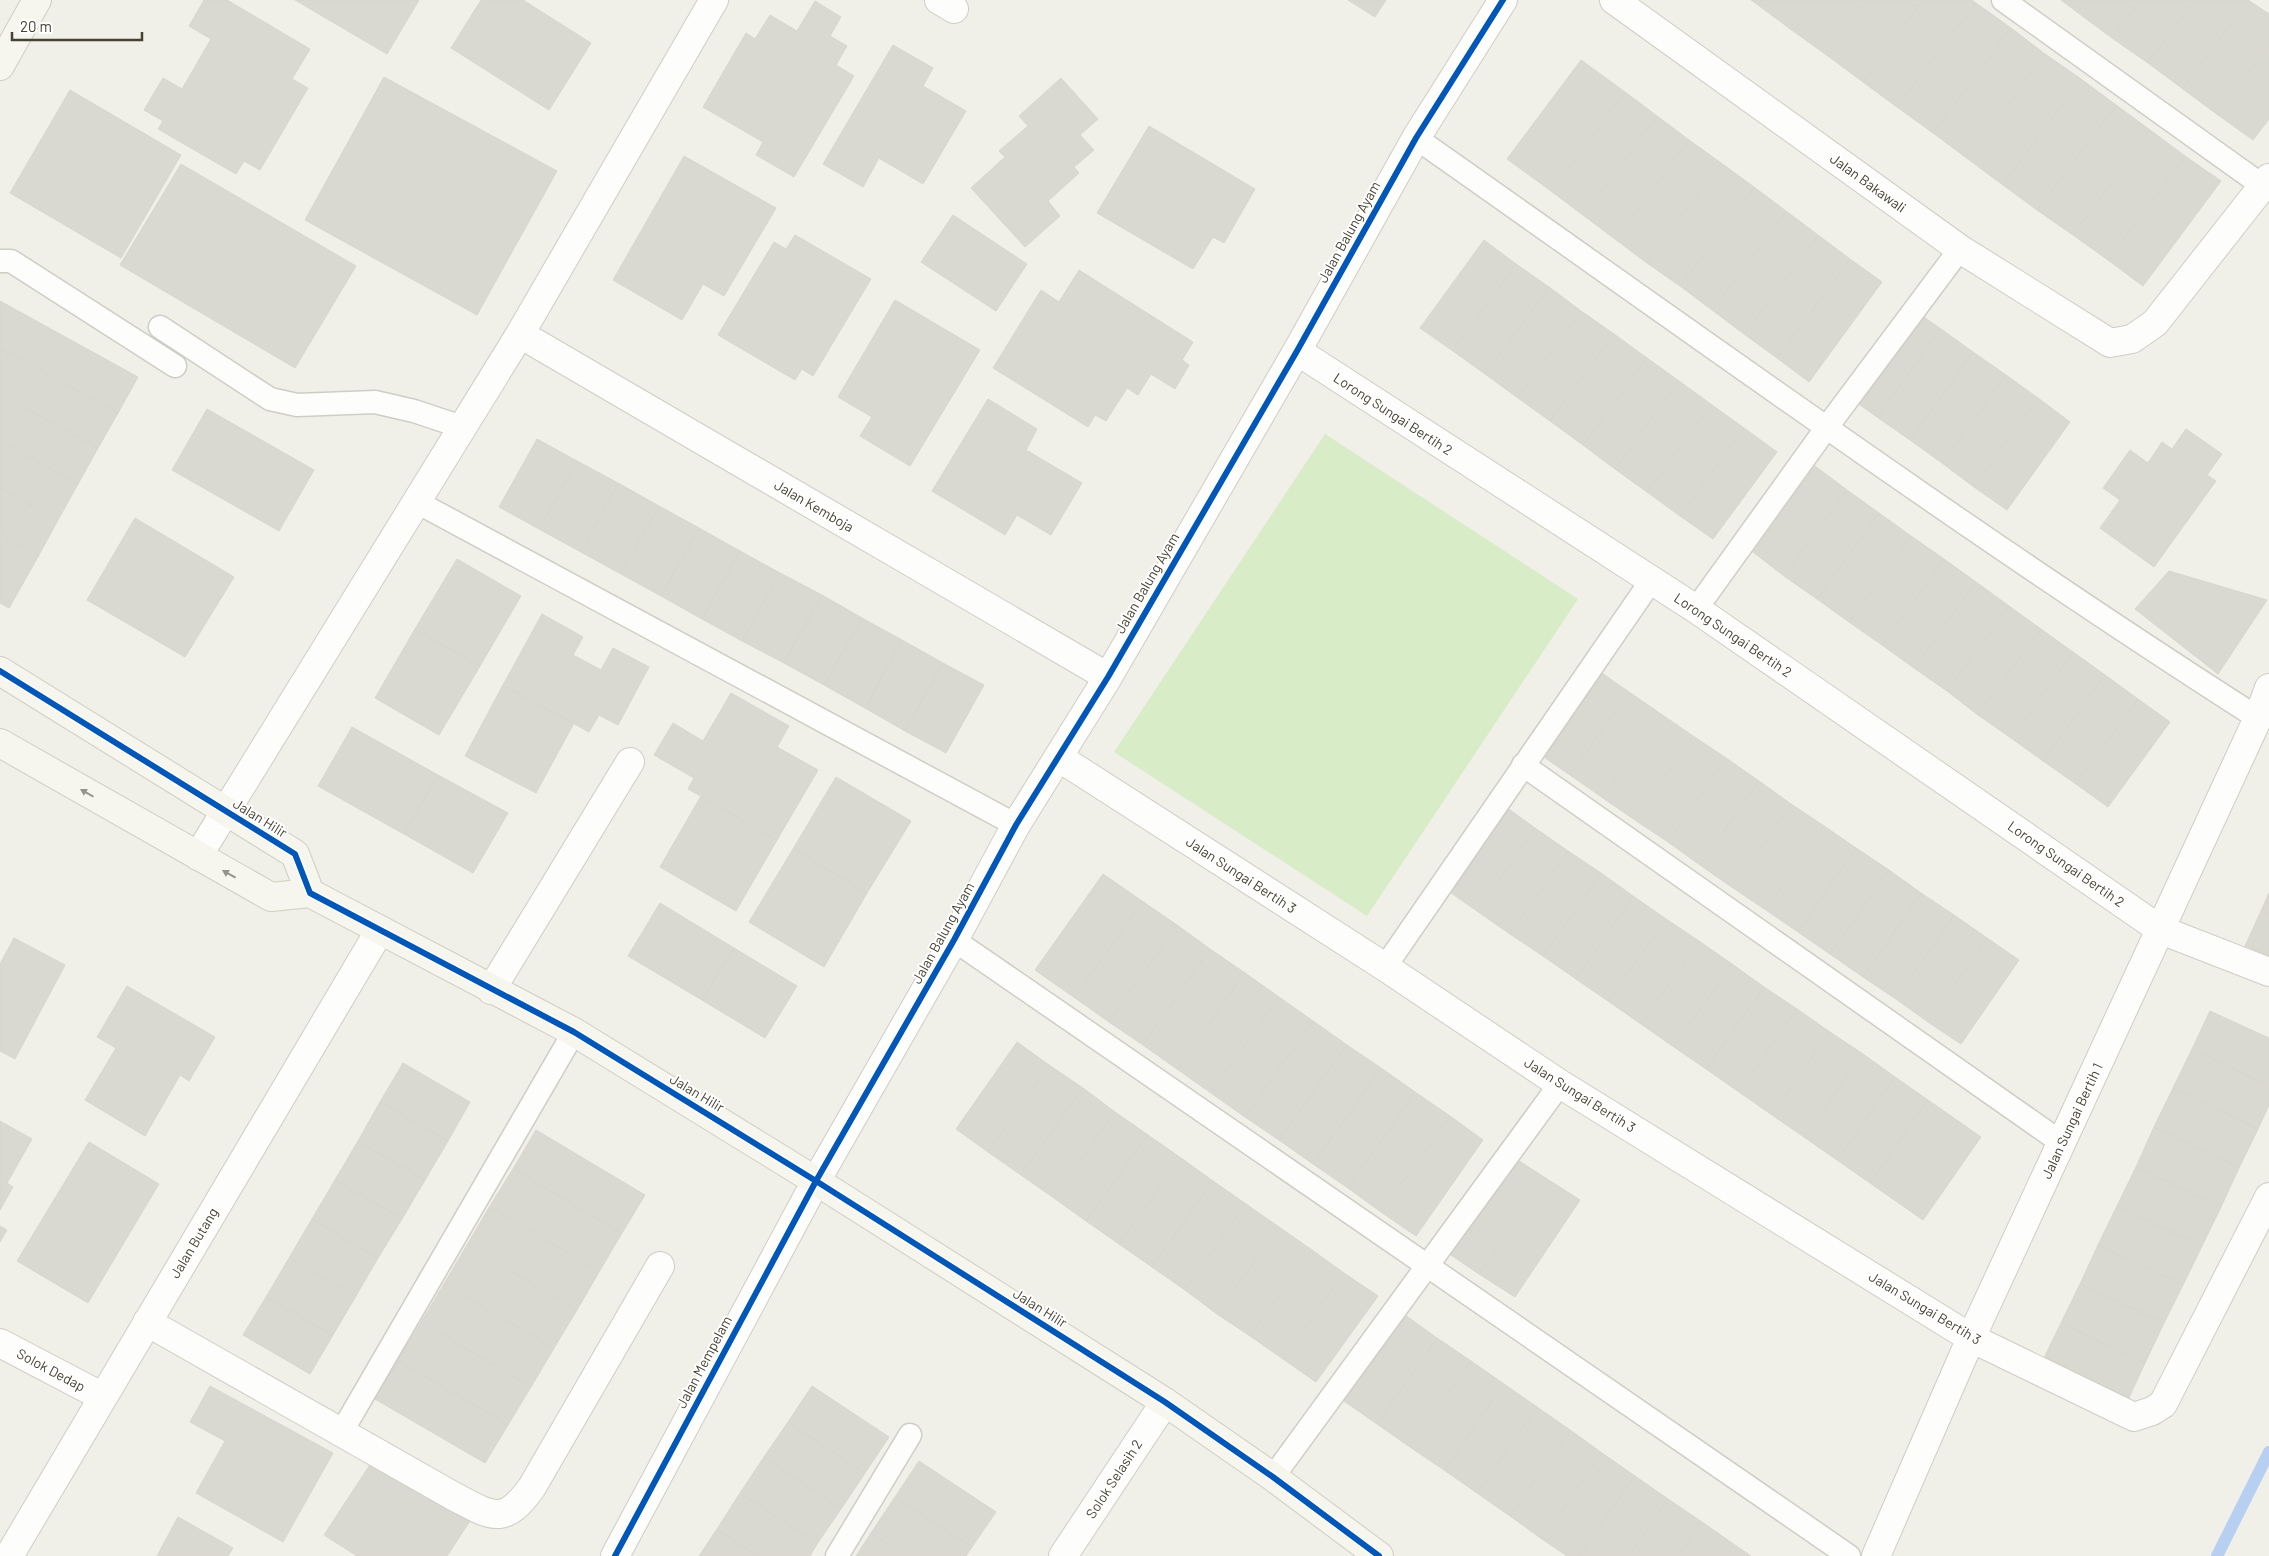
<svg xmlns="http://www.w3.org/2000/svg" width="2269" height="1556" font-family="Barlow,sans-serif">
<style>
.green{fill:#d7ecc7}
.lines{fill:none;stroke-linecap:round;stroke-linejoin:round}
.stream{stroke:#b7cff0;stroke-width:12}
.building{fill:#d9d8d1;stroke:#d8d6ce}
.lane-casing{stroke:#cecdc6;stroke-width:25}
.street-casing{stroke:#cecdc6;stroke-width:30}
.secondary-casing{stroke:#d0cebf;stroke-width:30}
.lane{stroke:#fdfdfc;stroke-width:22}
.street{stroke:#fdfdfc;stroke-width:28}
.secondary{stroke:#f6f5ee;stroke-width:28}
.cycleway-casing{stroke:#fff;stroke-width:9}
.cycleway{stroke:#0057b8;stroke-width:6}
.oneway{fill:#959388}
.labels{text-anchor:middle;stroke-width:4;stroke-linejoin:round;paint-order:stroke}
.street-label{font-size:14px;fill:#464234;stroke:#fff}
</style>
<rect width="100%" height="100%" fill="#f0efe8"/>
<!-- green -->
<path class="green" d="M1325 434 1578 599 1367 916 1114 752Z"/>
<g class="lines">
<!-- stream -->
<path class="stream" d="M2217 1556 2269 1452"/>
</g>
<!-- building -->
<path class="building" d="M204 0H227L310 49 292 79 308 88 260 170 244 161 236 174 158 129 163 121 144 110 163 78 182 89 211 39 189 26Z
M295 0H419L387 54Z
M481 0H523L591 43 549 110 451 48Z
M1348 0H1386L1375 17Z
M1751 0H1762L1758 5Z
M1762 0H1816L1793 31 1758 5Z
M1816 0H1870L1828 56 1793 31Z
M1870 0H1923L1863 82 1828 56Z
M1923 0H1972L1976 3 1897 107 1863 82Z
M2061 0H2086L2077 12Z
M2086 0H2140L2112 38 2077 12Z
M2140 0H2195L2148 63 2112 38Z
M2195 0H2248L2183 89 2148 63Z
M2248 0 2269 14V46L2218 115 2183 89Z
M815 1 841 17 830 36 847 46 836 65 854 76 794 177 756 155 763 142 703 107 746 33 755 39 770 15 797 31Z
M1976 3 2011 28 1933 133 1897 107Z
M2011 28 2045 54 1968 159 1933 133Z
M893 45 933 68 923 86 966 111 923 184 879 158 863 187 823 164Z
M2269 46V119L2253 140 2218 115Z
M2045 54 2081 79 2003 185 1968 159Z
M1581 60 1625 92 1551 191 1507 159Z
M384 77 557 171 477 315 305 220Z
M1061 78 1098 119 1080 135 1094 150 1074 167 1079 173 1048 201 1060 216 1025 247 971 188 1005 157 999 151 1028 126 1019 116Z
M2081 79 2116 105 2037 210 2003 185Z
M70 90 181 155 121 258 10 193Z
M1625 92 1657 116 1583 215 1551 191Z
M2116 105 2150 130 2073 235 2037 210Z
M1657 116 1689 140 1615 239 1583 215Z
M1149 126 1255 189 1224 243 1213 237 1193 269 1097 213Z
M2150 130 2185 156 2108 260 2073 235Z
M1689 140 1721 163 1647 263 1615 239Z
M684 156 776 208 724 296 703 284 682 320 613 280Z
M2185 156 2221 181 2143 286 2108 260Z
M1721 163 1754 187 1680 286 1647 263Z
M181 164 356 266 295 368 120 265Z
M1754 187 1786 211 1712 310 1680 286Z
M1786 211 1818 235 1744 334 1712 310Z
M953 215 1027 264 996 311 921 262Z
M795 235 871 279 813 376 802 369 795 380 718 335 774 242 786 249Z
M1818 235 1850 259 1777 358 1744 334Z
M1484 240 1516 264 1453 351 1420 328Z
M1850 259 1882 282 1809 382 1777 358Z
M1516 264 1549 287 1485 374 1453 351Z
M1079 270 1193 342 1182 360 1189 365 1175 389 1151 374 1138 395 1127 388 1106 421 1095 415 1088 427 993 368 1041 290 1059 302Z
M1549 287 1581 311 1518 398 1485 374Z
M895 300 980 350 910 466 860 436 872 417 838 397Z
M0 301 138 377 118 413 0 348Z
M1908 306 1941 329 1877 417 1845 394Z
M1581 311 1614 334 1550 421 1518 398Z
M1941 329 1973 352 1910 440 1877 417Z
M1614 334 1647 358 1583 445 1550 421Z
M0 348 118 413 98 448 0 394Z
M1973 352 2006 375 1942 463 1910 440Z
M1647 358 1679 381 1615 469 1583 445Z
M2006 375 2038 398 1974 487 1942 463Z
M1679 381 1712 405 1647 492 1615 469Z
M0 394 98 448 78 484 0 441Z
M2038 398 2070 422 2007 510 1974 487Z
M988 399 1037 429 1026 450 1082 483 1051 535 1017 515 1005 535 932 491Z
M1712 405 1744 428 1680 516 1647 492Z
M207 409 314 470 279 531 172 470Z
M1744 428 1777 452 1713 539 1680 516Z
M2186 429 2222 454 2207 475 2216 481 2154 567 2100 528 2120 500 2103 488 2130 450 2148 463 2162 442 2172 449Z
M537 439 577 461 539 529 499 507Z
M0 441 78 484 58 520 0 488Z
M577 461 618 483 581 552 539 529Z
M1815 466 1847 490 1784 576 1753 552Z
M618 483 659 506 621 574 581 552Z
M0 488 58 520 39 555 0 534Z
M1847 490 1879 513 1817 599 1784 576Z
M659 506 699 528 661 596 621 574Z
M1879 513 1911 536 1849 622 1817 599Z
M135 518 234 577 185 657 87 600Z
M699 528 740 551 702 619 661 596Z
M0 534 39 555 9 608 0 603Z
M1911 536 1944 559 1882 645 1849 622Z
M740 551 780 573 742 641 702 619Z
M457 559 521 596 480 666 415 629Z
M1944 559 1976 582 1914 668 1882 645Z
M2169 571 2267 600 2218 674 2135 609Z
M780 573 822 595 784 663 742 641Z
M1976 582 2009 606 1947 691 1914 668Z
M822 595 862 618 824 685 784 663Z
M2009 606 2041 629 1978 715 1947 691Z
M542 614 583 637 573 655 601 670 613 648 649 667 618 725 599 715 589 732 503 685Z
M862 618 902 640 865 708 824 685Z
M415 629 480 666 439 735 375 698Z
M2041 629 2073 652 2011 738 1978 715Z
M902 640 943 663 905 731 865 708Z
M2073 652 2105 675 2043 761 2011 738Z
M943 663 984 685 946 753 905 731Z
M1596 669 1629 692 1570 775 1538 753Z
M2105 675 2138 699 2076 784 2043 761Z
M503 685 574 723 536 793 465 756Z
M1629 692 1661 714 1603 798 1570 775Z
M731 693 789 726 777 747 818 770 777 840 688 789 694 778 654 755 673 723 703 741Z
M2138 699 2170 722 2108 807 2076 784Z
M1661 714 1693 736 1635 820 1603 798Z
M352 727 438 775 404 834 318 786Z
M1693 736 1726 758 1668 842 1635 820Z
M1726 758 1759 781 1700 865 1668 842Z
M438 775 508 813 473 873 404 834Z
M836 777 911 821 867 893 793 849Z
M1759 781 1791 804 1733 888 1700 865Z
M701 796 777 840 736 911 660 867Z
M1791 804 1824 826 1766 910 1733 888Z
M1503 805 1535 828 1477 911 1444 888Z
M1824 826 1856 848 1798 932 1766 910Z
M1535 828 1568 851 1510 934 1477 911Z
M1856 848 1889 870 1830 954 1798 932Z
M793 849 867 893 824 967 749 922Z
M1568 851 1601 873 1543 956 1510 934Z
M1889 870 1921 893 1863 977 1830 954Z
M1601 873 1633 896 1576 979 1543 956Z
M1103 874 1142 901 1075 998 1035 970Z
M1921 893 1954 915 1896 999 1863 977Z
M2269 893V913L2262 909Z
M1633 896 1666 919 1608 1001 1576 979Z
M1142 901 1177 925 1109 1022 1075 998Z
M660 903 734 948 702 1000 628 956Z
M2262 909 2269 913V956L2245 946Z
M1954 915 1987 938 1928 1022 1896 999Z
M1666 919 1699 941 1641 1024 1608 1001Z
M1177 925 1210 949 1143 1045 1109 1022Z
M14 938 65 965 15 1059 0 1051V964Z
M1987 938 2019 960 1961 1044 1928 1022Z
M1699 941 1732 964 1674 1047 1641 1024Z
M734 948 797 986 765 1038 702 1000Z
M1210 949 1245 973 1177 1069 1143 1045Z
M1732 964 1764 987 1706 1069 1674 1047Z
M1245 973 1279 997 1211 1093 1177 1069Z
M127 986 215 1037 189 1081 180 1075 145 1136 85 1100 116 1048 97 1037Z
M1764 987 1797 1009 1739 1092 1706 1069Z
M1279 997 1313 1021 1245 1117 1211 1093Z
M1797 1009 1830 1032 1772 1115 1739 1092Z
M2210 1011 2269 1038V1086L2192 1049Z
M1313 1021 1347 1045 1279 1140 1245 1117Z
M1830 1032 1863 1054 1804 1137 1772 1115Z
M1017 1042 1049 1065 988 1152 956 1129Z
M1347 1045 1381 1068 1313 1164 1279 1140Z
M2192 1049 2269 1086V1105L2258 1129 2173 1088Z
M1863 1054 1895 1077 1837 1160 1804 1137Z
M403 1063 470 1102 448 1141 380 1102Z
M1049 1065 1083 1088 1021 1175 988 1152Z
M1381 1068 1415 1092 1348 1188 1313 1164Z
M1895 1077 1928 1100 1870 1183 1837 1160Z
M1083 1088 1115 1112 1054 1198 1021 1175Z
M2173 1088 2258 1129 2239 1168 2154 1127Z
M1415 1092 1450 1116 1381 1212 1348 1188Z
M1928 1100 1981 1137 1923 1220 1870 1183Z
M380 1102 448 1141 425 1180 358 1141Z
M1115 1112 1148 1135 1086 1221 1054 1198Z
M1450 1116 1483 1140 1416 1236 1381 1212Z
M0 1121 32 1139 7 1183 13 1187 0 1210Z
M2154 1127 2239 1168 2221 1207 2136 1167Z
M536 1130 645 1195 622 1233 513 1169Z
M1148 1135 1181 1158 1119 1244 1086 1221Z
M358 1141 425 1180 402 1219 335 1180Z
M89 1142 159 1184 88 1303 17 1261Z
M1513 1157 1544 1177 1479 1274 1448 1253Z
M1181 1158 1213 1181 1152 1267 1119 1244Z
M2136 1167 2221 1207 2202 1246 2117 1206Z
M513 1169 622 1233 599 1272 490 1206Z
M1544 1177 1580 1200 1515 1297 1479 1274Z
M335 1180 402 1219 378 1258 312 1219Z
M1213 1181 1246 1204 1185 1290 1152 1267Z
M1246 1204 1279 1227 1217 1314 1185 1290Z
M490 1206 599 1272 577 1310 467 1245Z
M2117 1206 2202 1246 2183 1285 2098 1245Z
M312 1219 378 1258 356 1296 289 1258Z
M0 1226 7 1230 0 1242Z
M1279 1227 1312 1250 1250 1336 1217 1314Z
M467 1245 577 1310 554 1348 444 1284Z
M2098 1245 2183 1285 2164 1323 2080 1284Z
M1312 1250 1344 1273 1283 1359 1250 1336Z
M289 1258 356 1296 333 1335 266 1297Z
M1344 1273 1378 1296 1316 1382 1283 1359Z
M444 1284 554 1348 531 1387 421 1322Z
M2080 1284 2164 1323 2145 1363 2061 1323Z
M266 1297 333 1335 310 1374 243 1335Z
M1405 1315 1437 1338 1377 1424 1344 1401Z
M421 1322 531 1387 508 1425 398 1360Z
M2061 1323 2145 1363 2127 1402 2042 1362Z
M1437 1338 1471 1361 1410 1447 1377 1424Z
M398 1360 508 1425 485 1463 375 1399Z
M1471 1361 1504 1384 1444 1470 1410 1447Z
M1504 1384 1537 1407 1477 1493 1444 1470Z
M210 1386 333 1453 283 1542 196 1493 225 1441 190 1422Z
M812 1386 889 1437 865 1473 788 1422Z
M1537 1407 1570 1430 1510 1516 1477 1493Z
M788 1422 865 1473 841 1509 764 1457Z
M1570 1430 1602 1453 1542 1539 1510 1516Z
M1602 1453 1635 1476 1579 1556H1567L1542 1539Z
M764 1457 841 1509 817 1544 740 1493Z
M373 1460 470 1521 447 1556H357L324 1535Z
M919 1461 996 1512 972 1547 895 1497Z
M1635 1476 1668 1499 1629 1556H1579Z
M740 1493 817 1544 810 1556H758L717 1529Z
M895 1497 972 1547 966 1556H906L871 1533Z
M1668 1499 1702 1522 1678 1556H1629Z
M178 1517 233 1548 228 1556H157Z
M1702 1522 1735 1545 1727 1556H1678Z
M717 1529 758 1556H699Z
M871 1533 906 1556H856Z
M1735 1545 1751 1556H1727Z"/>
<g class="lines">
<defs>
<path id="lane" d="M2003 0 2263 186
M1416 138C1695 334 1971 535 2258 718
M0 261H11L175 366
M160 327 270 399 297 405 375 402 414 411 462 427
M415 501 1016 825
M1696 609 1827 427 1960 249
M1523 765 2062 1143
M954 940 1849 1556
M1385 967 1651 581
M341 1433 574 1032
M1273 1477 1560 1084
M837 1556 910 1435"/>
<path id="street" d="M939 0 954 9
M1614 0 1960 249 2110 343 2132 339 2155 323 2269 178
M520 334 1108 677
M1297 351 1696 609 2161 930 2269 972
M1058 757 1385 967 1560 1084 1971 1338 2134 1417 2152 1411 2163 1404 2269 1197
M198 856 520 334 714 0
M491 990 630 762
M147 1322 455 1497C493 1517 504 1526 532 1487L660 1266
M0 1343 103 1397
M9 1556 380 930
M615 1556 816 1181 954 940 1016 825 1108 677 1297 351 1416 138 1503 0
M1063 1556 1165 1402
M1876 1556 1971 1338 2258 718 2269 688"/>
<path id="secondary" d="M0 66 37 0
M0 671 295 854 310 893 574 1032 816 1181 1165 1402 1273 1477 1379 1556
M0 743 271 897 310 893"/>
</defs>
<!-- lane casing -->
<use href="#lane" class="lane-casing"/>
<!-- street casing -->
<use href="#street" class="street-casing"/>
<!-- secondary casing -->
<use href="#secondary" class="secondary-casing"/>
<!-- lane -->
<use href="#lane" class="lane"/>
<!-- street -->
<use href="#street" class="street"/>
<!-- secondary -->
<use href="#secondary" class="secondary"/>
<defs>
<path id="cycleway" d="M0 671 295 854 310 893 574 1032 816 1181 1165 1402 1273 1477 1379 1556
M615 1556 816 1181 954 940 1016 825 1108 677 1297 351 1416 138 1503 0"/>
</defs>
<!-- cycleway casing -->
<use href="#cycleway" class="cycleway-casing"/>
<!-- cycleway -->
<use href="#cycleway" class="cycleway"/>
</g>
<!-- one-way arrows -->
<defs><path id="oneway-solid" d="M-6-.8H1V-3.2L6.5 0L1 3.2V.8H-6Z" transform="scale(1.25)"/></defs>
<g class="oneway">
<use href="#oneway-solid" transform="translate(87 793) rotate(-150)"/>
<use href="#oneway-solid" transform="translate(229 874) rotate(-151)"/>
</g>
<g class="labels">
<!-- street labels -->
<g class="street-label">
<text transform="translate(1868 183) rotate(36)" y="5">Jalan Bakawali</text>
<text transform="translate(1349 232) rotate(-61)" y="5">Jalan Balung Ayam</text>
<text transform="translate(1393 414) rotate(33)" y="5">Lorong Sungai Bertih 2</text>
<text transform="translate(814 506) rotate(30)" y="5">Jalan Kemboja</text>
<text transform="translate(1147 583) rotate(-60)" y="5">Jalan Balung Ayam</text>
<text transform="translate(1733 635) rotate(34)" y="5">Lorong Sungai Bertih 2</text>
<text transform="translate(260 818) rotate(32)" y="5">Jalan Hilir</text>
<text transform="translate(2066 864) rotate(35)" y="5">Lorong Sungai Bertih 2</text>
<text transform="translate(1241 875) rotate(33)" y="5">Jalan Sungai Bertih 3</text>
<text transform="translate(943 933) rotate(-61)" y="5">Jalan Balung Ayam</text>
<text transform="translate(697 1093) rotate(31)" y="5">Jalan Hilir</text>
<text transform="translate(1580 1095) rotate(32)" y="5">Jalan Sungai Bertih 3</text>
<text transform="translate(2072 1121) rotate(-65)" y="5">Jalan Sungai Bertih 1</text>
<text transform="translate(194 1243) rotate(-59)" y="5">Jalan Butang</text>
<text transform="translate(1040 1308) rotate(32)" y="5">Jalan Hilir</text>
<text transform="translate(1925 1308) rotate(31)" y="5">Jalan Sungai Bertih 3</text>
<text transform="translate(704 1362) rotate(-62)" y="5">Jalan Mempelam</text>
<text transform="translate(51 1370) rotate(28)" y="5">Solok Dedap</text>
<text transform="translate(1114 1479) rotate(-57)" y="5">Solok Selasih 2</text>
</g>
</g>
<!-- scale -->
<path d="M12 32v8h130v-8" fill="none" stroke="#464234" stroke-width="2.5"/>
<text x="20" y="32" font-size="15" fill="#464234" stroke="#ffffff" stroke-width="4" paint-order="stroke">20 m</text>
</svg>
